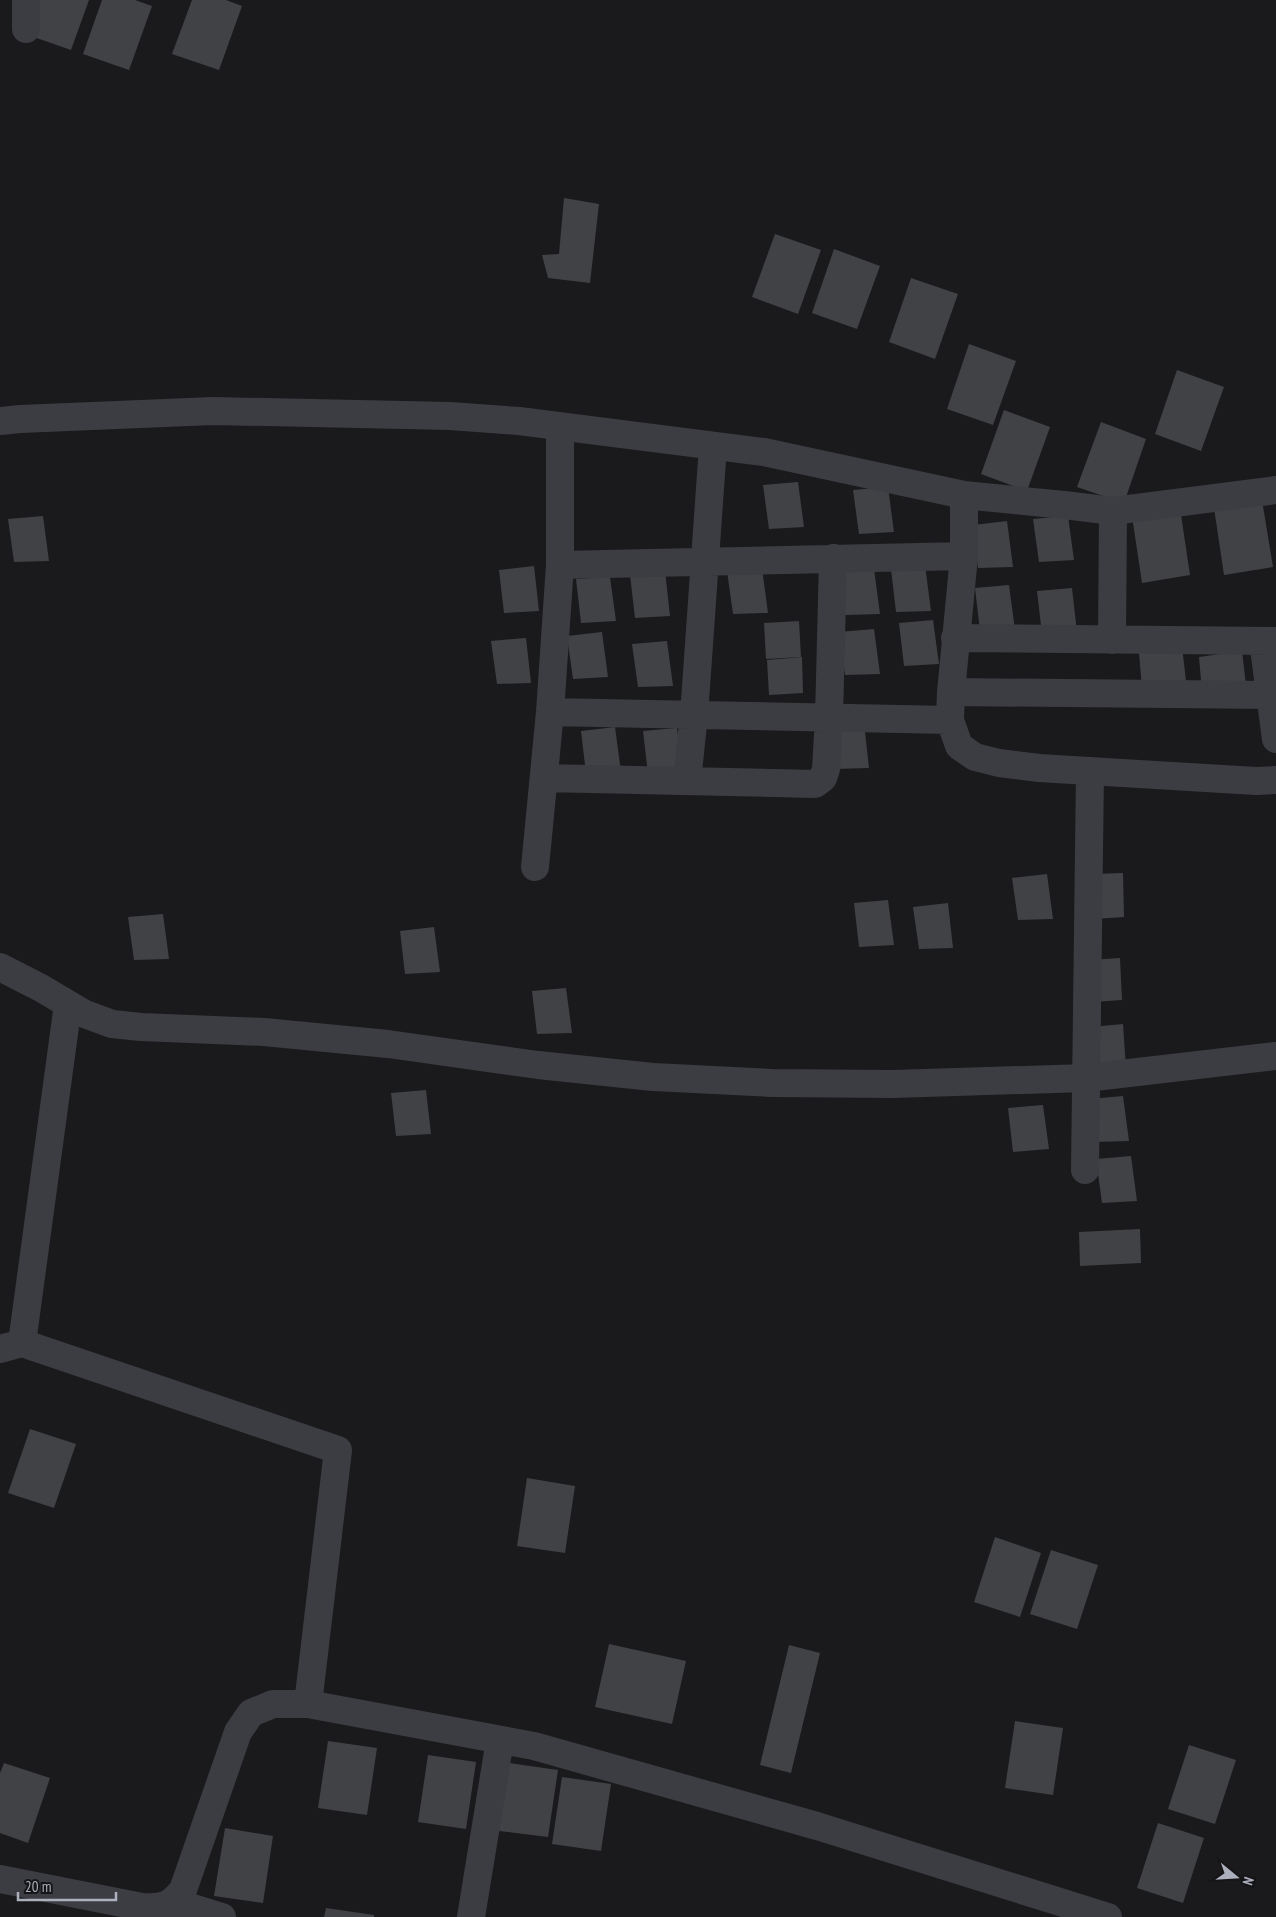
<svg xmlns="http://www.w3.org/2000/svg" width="1276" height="1917" font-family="'PT Sans Narrow',sans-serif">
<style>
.building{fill:#414246}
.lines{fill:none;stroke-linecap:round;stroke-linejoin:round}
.minor{stroke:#3c3d43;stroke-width:28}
</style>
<rect width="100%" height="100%" fill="#1a1a1c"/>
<!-- building -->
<path class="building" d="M37 0H89L71 50 25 34Z
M102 0H135L152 6 129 70 83 54Z
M192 0H226L242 6 219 70 172 54Z
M564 198 599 204 590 283 548 278 542 255 559 254Z
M775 234 821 250 798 314 752 297Z
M834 249 880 266 857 329 812 313Z
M911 278 958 294 935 359 889 342Z
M969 344 1016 361 993 425 947 409Z
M1177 370 1224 387 1201 451 1155 434Z
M1004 410 1050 427 1027 491 981 474Z
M1101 422 1146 439 1124 503 1077 487Z
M798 482 804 527 769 529 763 485Z
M888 487 894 532 859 534 853 490Z
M1262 500 1273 567 1224 575 1214 508Z
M1180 508 1190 575 1142 583 1132 516Z
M43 516 49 561 14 562 8 519Z
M1068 516 1074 560 1039 562 1033 519Z
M1007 521 1013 567 978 568 973 525Z
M925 565 931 611 896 612 891 569Z
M534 566 539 611 504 613 499 570Z
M762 568 768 613 733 614 727 571Z
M874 569 880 614 845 615 840 572Z
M665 571 670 616 635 618 630 575Z
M610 577 616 621 581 623 576 579Z
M1009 585 1015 630 980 631 975 588Z
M1072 588 1077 632 1042 634 1037 591Z
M933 620 939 664 904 666 899 623Z
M799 621 801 657 766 659 764 623Z
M874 629 880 674 845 675 839 632Z
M602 632 608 677 573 679 567 636Z
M526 638 531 683 497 684 491 641Z
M667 641 673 686 638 687 632 644Z
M1182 646 1186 681 1142 688 1139 653Z
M1242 651 1246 685 1202 692 1199 657Z
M802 657 803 693 769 695 767 660Z
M864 723 869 768 835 769 829 726Z
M615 727 621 772 586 773 581 731Z
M677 728 683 772 648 774 643 731Z
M1123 873 1124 917 1094 919 1092 874Z
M1047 874 1053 919 1018 920 1012 878Z
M888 900 894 945 859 947 854 903Z
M948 903 953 948 919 949 913 907Z
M163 914 169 959 134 960 128 917Z
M434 927 440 972 405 974 400 931Z
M1120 958 1122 1000 1093 1002 1090 960Z
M566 988 572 1033 537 1034 532 991Z
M1123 1024 1126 1068 1093 1070 1091 1027Z
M426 1090 431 1134 396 1136 391 1093Z
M1123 1096 1129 1141 1094 1142 1089 1099Z
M1043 1105 1049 1149 1013 1152 1008 1108Z
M1131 1156 1137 1201 1102 1203 1096 1159Z
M1140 1229 1141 1263 1080 1266 1079 1232Z
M30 1429 76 1444 54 1508 8 1493Z
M527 1478 575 1486 565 1553 517 1546Z
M995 1537 1041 1553 1020 1617 974 1602Z
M1051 1550 1098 1565 1077 1629 1030 1614Z
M609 1644 686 1661 672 1724 595 1707Z
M789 1645 820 1653 791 1773 760 1765Z
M1015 1721 1063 1728 1053 1795 1005 1788Z
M328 1741 377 1748 367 1815 318 1808Z
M1189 1745 1236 1760 1215 1824 1168 1809Z
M428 1755 476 1762 466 1829 418 1822Z
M4 1763 50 1778 28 1843 0 1833V1773Z
M509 1763 558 1770 548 1837 499 1831Z
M562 1777 611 1784 601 1851 552 1844Z
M1158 1823 1204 1838 1183 1903 1137 1888Z
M225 1828 273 1836 263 1903 214 1896Z
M326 1908 374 1915V1917H324Z"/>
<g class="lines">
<!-- minor -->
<path class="minor" d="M26 0V29
M0 421 20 419 213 411 450 416 519 421 764 452 964 495 1064 505 1113 511 1276 490
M964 495V556L951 692 950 720 959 746 975 757 999 763 1039 768 1256 781 1276 780
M560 565 964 556
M955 638 1276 641
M1112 640 1113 511
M1263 641 1276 739
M951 692 1270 695
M550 712 950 720
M544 778 815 784 823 778 826 769 829 718 833 558
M687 781 694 715 713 446
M535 867 550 712 560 565V427
M0 967 41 988 85 1014 112 1024 141 1027 264 1032 388 1044 538 1065 653 1077 772 1083 893 1084 1086 1078 1276 1056
M1085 1170 1090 771
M22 1343 338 1450 308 1704
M0 1349 22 1343 68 1004
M0 1879 142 1907C163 1908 170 1906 183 1890L238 1732 251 1713 273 1704H308L534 1746 817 1826 1108 1917
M174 1902 222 1917
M471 1917 500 1740"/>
</g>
<!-- north arrow -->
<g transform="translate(1236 1877) rotate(108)" stroke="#151517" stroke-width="4" paint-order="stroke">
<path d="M0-4L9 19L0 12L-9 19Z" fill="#acafbc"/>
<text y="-8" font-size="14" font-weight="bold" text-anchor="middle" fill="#acafbc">N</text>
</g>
<!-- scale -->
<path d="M18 1892v8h98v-8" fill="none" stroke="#acafbc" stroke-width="2.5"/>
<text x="25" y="1892" font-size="15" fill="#acafbc" stroke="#151517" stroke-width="4" paint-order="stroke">20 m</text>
</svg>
